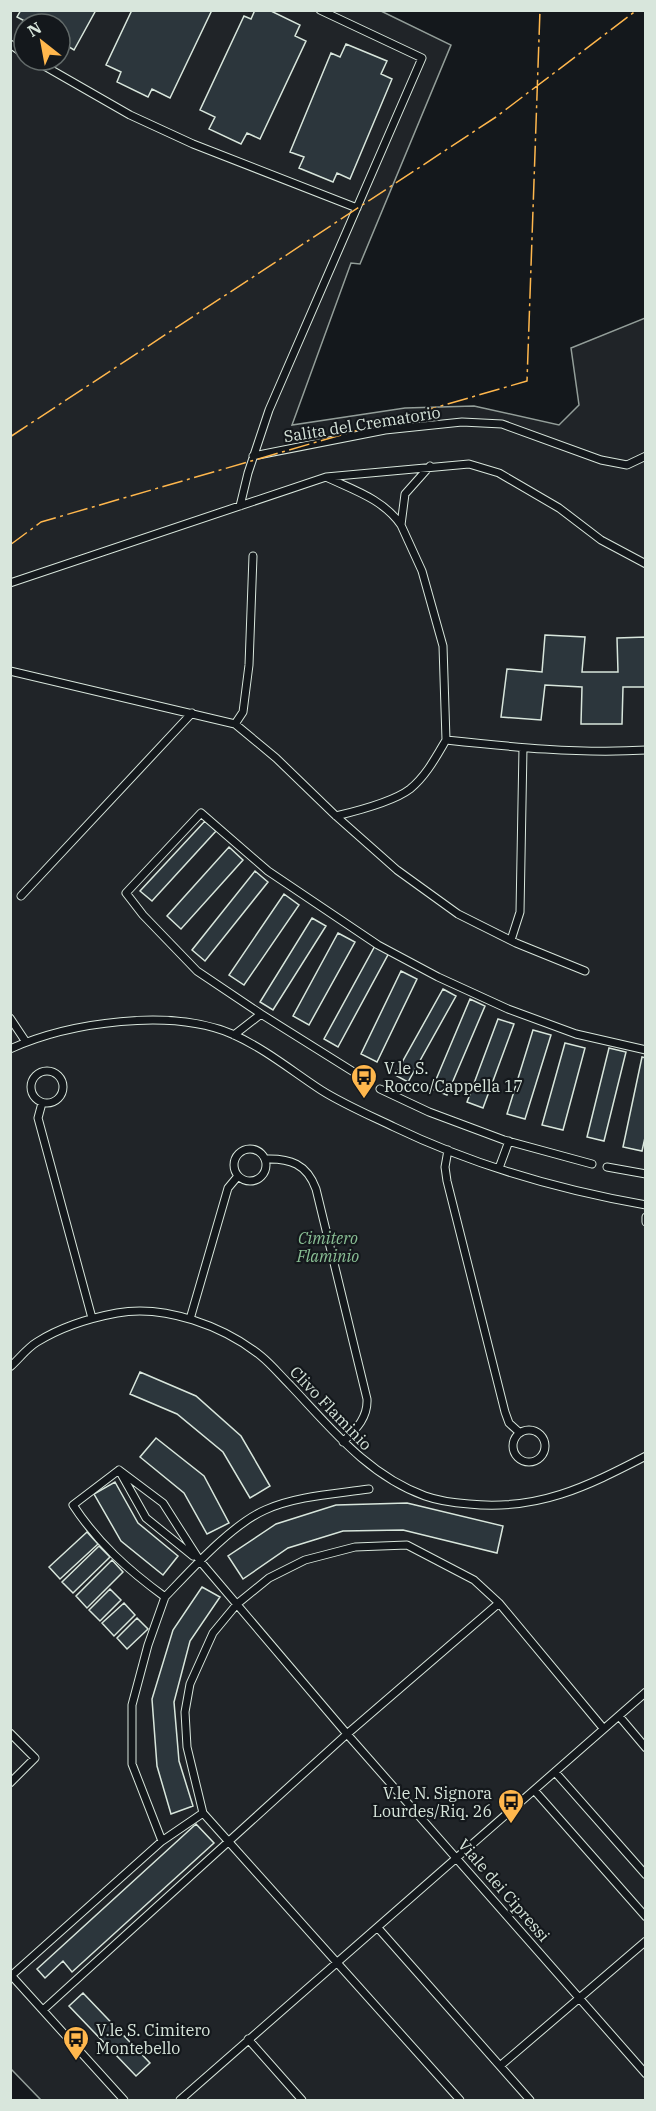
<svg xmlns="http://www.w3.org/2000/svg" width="656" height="2111" font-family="'IBM Plex Serif',serif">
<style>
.green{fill:#202428;stroke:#939e99;stroke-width:1.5;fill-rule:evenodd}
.building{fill:#2c363c;stroke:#d8e6dc;stroke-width:1.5}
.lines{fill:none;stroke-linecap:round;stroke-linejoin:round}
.lane-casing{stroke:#d8e6dc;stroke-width:9}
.lane{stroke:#14181c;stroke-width:7}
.power{stroke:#ffb74d;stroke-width:1.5;stroke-dasharray:21 4.5 3 4.5;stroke-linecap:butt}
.labels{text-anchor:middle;stroke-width:4.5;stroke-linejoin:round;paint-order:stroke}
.street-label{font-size:16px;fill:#d8e6dc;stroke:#14181c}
.poi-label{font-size:16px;fill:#d8e6dc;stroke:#14181c;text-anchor:start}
.park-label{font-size:16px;font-style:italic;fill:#8ac095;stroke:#14181c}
</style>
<rect width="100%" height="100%" fill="#14181c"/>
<!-- green -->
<path class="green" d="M11 11H381L451 45 360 264 351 263 292 425 405 408 474 406 559 425 579 405 571 348 645 318V2100H41L11 2069ZM24 24H60V60H24Z"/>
<!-- building -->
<path class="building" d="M21 10H96L74 50 61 42 60 45V24H30L17 17Z
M132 10H212L170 98 152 89 148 97 117 82 121 72 106 65Z
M255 10H269L300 25 295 36 306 41 260 139 247 133 241 144 209 129 215 117 200 110 244 16 251 19Z
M346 44 387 61 381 74 392 79 350 179 337 173 333 182 299 168 304 157 290 152 331 53 340 57Z
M545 635 585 637 582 672H618L617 638 646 637V687H623L622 724H581L582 687 545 685 541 720 501 717 507 669 542 672Z
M205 821 216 831 152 901 140 891Z
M229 847 243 860 181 929 167 916Z
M255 871 268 882 205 961 192 950Z
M284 894 299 905 244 985 229 975Z
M312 918 326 926 273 1010 260 1002Z
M338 933 355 942 309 1025 293 1016Z
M376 944 390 951 338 1047 324 1039Z
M401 971 417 979 377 1062 361 1054Z
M443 989 456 996 408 1082 395 1075Z
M470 999 485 1006 447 1095 432 1089Z
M498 1019 514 1024 483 1108 467 1102Z
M533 1030 551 1035 525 1119 507 1114Z
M565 1043 585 1048 563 1130 542 1125Z
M609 1048 626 1052 604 1141 587 1137Z
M642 1057 646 1058V1133L642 1151 623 1147Z
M140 1372 196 1396 241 1436 270 1486 250 1498 223 1452 177 1414 130 1394Z
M156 1438 204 1476 229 1523 207 1534 184 1493 140 1457Z
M115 1482 138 1523 178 1556 163 1575 121 1541 94 1494Z
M407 1503 503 1526 497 1553 403 1530 343 1531 288 1548 243 1579 228 1556 276 1524 336 1505Z
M87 1532 98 1544 60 1579 49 1567Z
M99 1546 110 1557 73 1593 62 1582Z
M112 1560 123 1572 87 1608 76 1596Z
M202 1587 220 1597 190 1641 174 1702 179 1761 193 1806 171 1814 157 1766 152 1699 173 1630Z
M110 1589 121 1600 100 1621 89 1610Z
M124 1603 135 1615 114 1636 102 1623Z
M137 1618 148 1629 127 1649 117 1638Z
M196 1824 214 1843 72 1972 63 1961 45 1978 37 1969Z
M83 1993 150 2063 136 2076 69 2006Z"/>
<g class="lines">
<defs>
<path id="lane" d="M10 44 24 54
M34 60 130 115 193 144 357 208
M253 456 385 430 462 422 502 424 601 460 627 465 646 456
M328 478C354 490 384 500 401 525L405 494 430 466
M240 506 248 473 269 410 422 58 320 10
M401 525 422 571 443 646 446 740C512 747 579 754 646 750
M10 583 326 477 469 464 499 473 559 508 601 540 646 564
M10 671 235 724 276 758 336 816 397 870 458 914 516 943 585 971
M235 724 243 712 249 665 253 556
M336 816C357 811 393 802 410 789 426 776 436 757 446 740
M21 896 192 713
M511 940 520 912 523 748
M10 1018 26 1042
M234 1035 261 1014
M10 1049C70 1022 171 1008 232 1034 264 1048 292 1071 321 1090 343 1104 371 1116 394 1127 473 1165 560 1190 646 1205
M31 1087a16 16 0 1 1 32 0a16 16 0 1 1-32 0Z
M368 1081 261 1014 197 971 143 915 126 893 201 813 268 871 378 945 438 977 508 1009 576 1034 646 1050
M380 1089 429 1112 504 1140 592 1164
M42 1103 38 1118 92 1318
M234 1165a16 16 0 1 1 32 0a16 16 0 1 1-32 0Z
M448 1150 445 1167 447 1181 505 1412 509 1423 520 1433
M265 1159C290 1158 307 1164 316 1189L367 1399C368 1418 356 1429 343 1442
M607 1167 646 1174
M499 1168 509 1141
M646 1217V1222
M190 1319 228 1188 238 1176
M10 1367C19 1359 27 1348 37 1342 61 1327 90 1318 117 1313 144 1308 168 1312 193 1320 218 1328 240 1339 261 1356 271 1364 280 1375 290 1385 330 1427 367 1475 425 1496 439 1501 455 1503 469 1504 538 1511 586 1487 646 1456
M513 1446a16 16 0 1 1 32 0a16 16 0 1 1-32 0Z
M119 1470 163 1503 200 1561 347 1734 646 2074
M193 1556 146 1518 119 1470 73 1505C98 1543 128 1570 165 1597 191 1570 231 1525 265 1510 296 1496 335 1494 369 1489
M165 1597 148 1645 132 1705V1764L162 1841 203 1813
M619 1716 646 1748
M10 1733 35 1758 10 1783
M555 1772 646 1875
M534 1790 646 1917
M378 1928 530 2100
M10 1974 124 2100
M12 1975 162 1841
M43 2010 347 1734 499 1603
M248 2039 302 2100
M500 2066 646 1941
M180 2100 646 1692
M460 2100 203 1813 187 1747 185 1712 190 1684 213 1633 237 1604 269 1578 305 1560 355 1547 407 1545 474 1580 499 1603 603 1728"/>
</defs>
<!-- lane casing -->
<use href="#lane" class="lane-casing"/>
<!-- lane -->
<use href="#lane" class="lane"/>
<!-- power -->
<path class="power" d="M10 437 496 117 637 10
M10 545 41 522 527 381 540 10"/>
</g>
<!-- icons -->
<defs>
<symbol id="bus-pin" viewBox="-11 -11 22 30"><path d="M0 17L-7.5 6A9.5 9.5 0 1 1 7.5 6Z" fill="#ffb74d" stroke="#14181c"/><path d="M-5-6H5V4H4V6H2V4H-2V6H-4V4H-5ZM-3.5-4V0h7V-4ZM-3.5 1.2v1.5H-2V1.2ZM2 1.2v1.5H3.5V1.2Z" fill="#111"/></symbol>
</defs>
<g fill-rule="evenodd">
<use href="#bus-pin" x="349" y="1062" width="30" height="40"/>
<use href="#bus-pin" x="496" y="1787" width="30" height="40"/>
<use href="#bus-pin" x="61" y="2024" width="30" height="40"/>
</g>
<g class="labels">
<!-- street labels -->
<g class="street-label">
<text transform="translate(362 424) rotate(-9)" y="6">Salita del Crematorio</text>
<text transform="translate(331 1408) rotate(46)" y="6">Clivo Flaminio</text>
<text transform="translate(504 1890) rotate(49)" y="6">Viale dei Cipressi</text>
</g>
<!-- poi labels -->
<g class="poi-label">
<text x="384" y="1074">V.le S.<tspan x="384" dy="18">Rocco/Cappella 17</tspan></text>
<text x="492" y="1799" text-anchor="end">V.le N. Signora<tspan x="492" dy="18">Lourdes/Riq. 26</tspan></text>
<text x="96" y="2036">V.le S. Cimitero<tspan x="96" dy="18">Montebello</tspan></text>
</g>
<!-- park labels -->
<g class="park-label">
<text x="328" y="1244">Cimitero<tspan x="328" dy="18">Flaminio</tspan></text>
</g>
</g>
<!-- border -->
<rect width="656" height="2111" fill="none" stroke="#d8e6dc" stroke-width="24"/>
<!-- north arrow -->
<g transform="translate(42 42) rotate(329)"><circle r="28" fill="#14181c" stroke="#626a69" stroke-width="1.5"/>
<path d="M0-4.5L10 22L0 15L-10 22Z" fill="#ffb74d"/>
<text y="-9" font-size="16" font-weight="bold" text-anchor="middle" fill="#d8e6dc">N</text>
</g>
</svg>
